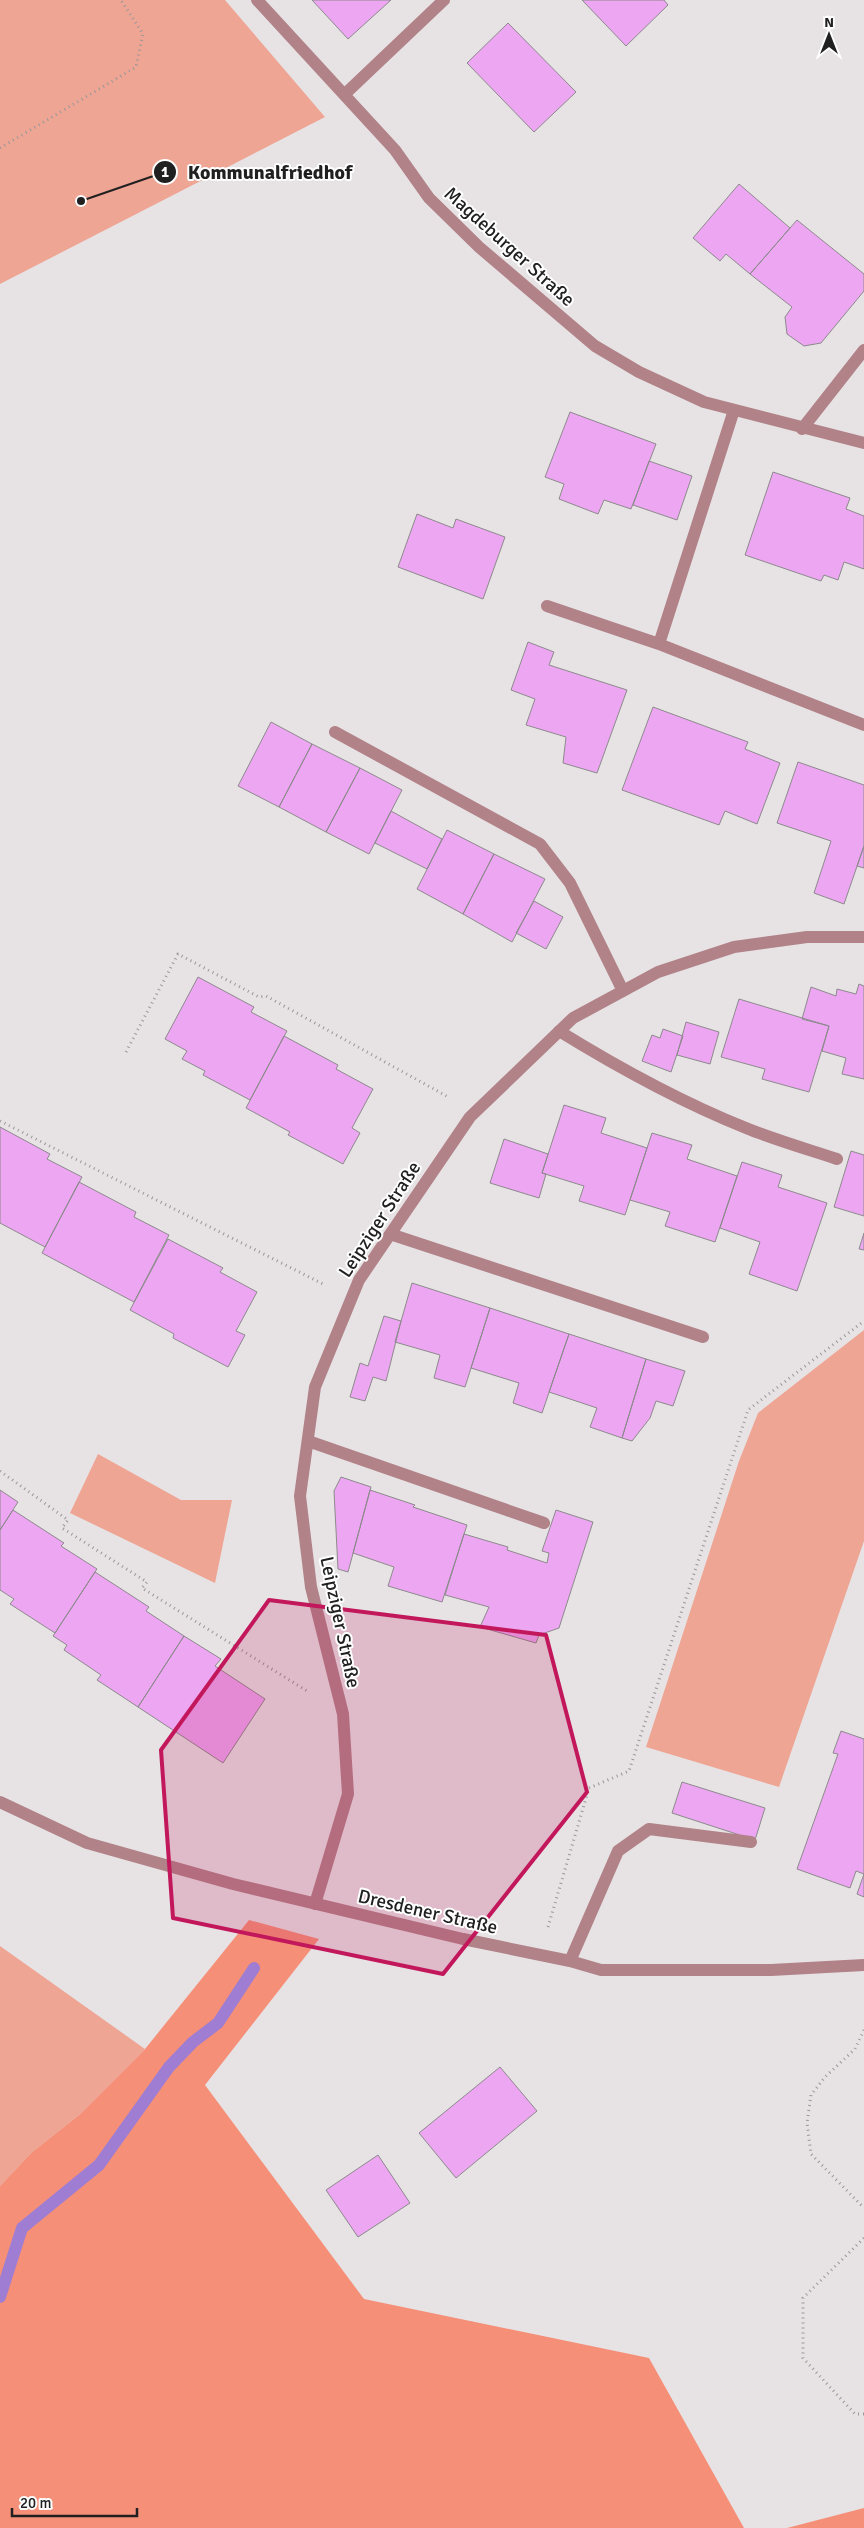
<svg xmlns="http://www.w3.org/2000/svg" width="864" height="2528" font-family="Signika,sans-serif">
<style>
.green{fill:#eea594}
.forest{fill:#f58f78}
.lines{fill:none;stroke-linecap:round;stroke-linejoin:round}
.stream{stroke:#9e7dd2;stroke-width:12}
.building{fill:#eda6f2;stroke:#8c8a8c}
.path{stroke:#9a9798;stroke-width:3;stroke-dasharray:1 4;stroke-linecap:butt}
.minor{stroke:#b18288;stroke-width:12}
.marked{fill:#c2185b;fill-opacity:0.2;stroke:#c2185b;stroke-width:4;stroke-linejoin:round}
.labels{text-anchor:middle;stroke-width:4;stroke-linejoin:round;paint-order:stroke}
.street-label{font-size:19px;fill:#212020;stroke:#fff}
.leader{fill:none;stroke:#212020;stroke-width:2}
.callout-dot{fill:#212020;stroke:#fff;stroke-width:2}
.mark-label{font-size:15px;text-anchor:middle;font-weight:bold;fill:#fff}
.callout-label{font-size:20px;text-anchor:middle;font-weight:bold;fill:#212020;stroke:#fff;stroke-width:4;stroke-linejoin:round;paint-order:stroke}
</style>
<rect width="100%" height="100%" fill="#e7e3e5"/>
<!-- green -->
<path class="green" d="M0 0H225L325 117 0 284Z
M864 1330V1541L779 1787 646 1747 739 1461 758 1413Z
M98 1454 181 1500H232L215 1583 70 1513Z
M0 1946 145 2049 79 2115 31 2153 0 2186Z"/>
<!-- forest -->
<path class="forest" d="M249 1920 319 1939 205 2085 364 2299 649 2358 744 2528H0V2186L31 2153 79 2115 145 2049Z
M864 2508V2528H787Z"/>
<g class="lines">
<!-- stream -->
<path class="stream" d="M0 2297 22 2228 99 2165 169 2067 193 2042 218 2023 254 1968"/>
</g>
<!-- building -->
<path class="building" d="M312 0H391L348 39Z
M582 0H664L668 5 626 46Z
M508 23 576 92 534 132 467 63Z
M739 184 790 228 750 274 726 254 720 261 693 238Z
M797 220 864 274V291L821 343 804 346 787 334 785 317 792 307 750 274Z
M570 412 656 444 631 509 604 500 598 514 559 499 564 484 545 477Z
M649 461 692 476 677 520 633 505Z
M773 472 850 498 846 509 864 516V569L844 562 838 580 824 575 821 581 745 555Z
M417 514 453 528 456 519 505 537 483 599 398 567Z
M528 642 554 652 549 665 627 690 597 773 563 763 566 737 526 725 535 699 511 690Z
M653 707 748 742 745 749 780 763 757 824 725 811 719 825 622 790Z
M271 722 312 744 279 807 238 786Z
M312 744 360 768 326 832 279 807Z
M798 762 864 785V846L844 904 814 893 831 841 777 823Z
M360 768 402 790 369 854 326 832Z
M391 811 442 839 427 869 375 843Z
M447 830 494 854 463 914 417 889Z
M864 846V868L857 866Z
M494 854 545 879 512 942 463 914Z
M534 901 563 917 546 949 516 933Z
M198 977 254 1007 251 1012 287 1031 250 1100 203 1075 205 1071 182 1059 187 1051 165 1039Z
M859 984 864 986V1079L842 1074 846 1058 822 1051 829 1026 802 1019 811 987 836 996 837 989 856 994Z
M739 999 829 1026 809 1092 762 1079 765 1069 721 1057Z
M686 1022 719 1032 710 1064 677 1055Z
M663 1029 683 1036 671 1072 642 1061 652 1035 660 1038Z
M284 1036 338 1065 336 1069 373 1089 352 1128 360 1133 343 1164 288 1135 290 1132 246 1108Z
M564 1105 606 1118 601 1133 647 1148 625 1215 579 1201 584 1186 542 1173Z
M0 1127 50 1154 47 1159 82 1177 45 1247 0 1223Z
M652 1133 692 1145 687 1159 737 1176 715 1242 665 1226 670 1212 630 1200Z
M504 1139 548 1154 542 1173 546 1174 539 1198 490 1183Z
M851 1151 864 1155V1216L834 1207Z
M742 1162 782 1175 778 1187 827 1203 797 1291 749 1274 760 1242 720 1228Z
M79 1182 136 1212 134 1217 169 1235 134 1302 42 1253Z
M864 1233V1250L859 1249Z
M168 1239 223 1268 220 1272 257 1292 236 1331 245 1335 228 1367 173 1338 174 1334 130 1310Z
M412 1283 490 1308 465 1387 434 1378 440 1355 395 1342Z
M490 1308 569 1334 542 1413 513 1403 519 1383 471 1368Z
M384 1316 401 1321 386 1381 373 1377 365 1401 350 1397 360 1363 368 1366Z
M569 1334 646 1359 622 1438 590 1427 597 1408 549 1392Z
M646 1359 685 1371 673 1406 656 1401 650 1418 632 1441 622 1438Z
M341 1477 371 1487 348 1572 338 1569 334 1491Z
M0 1490 18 1502 0 1530Z
M370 1490 415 1505 413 1507 467 1525 442 1602 388 1586 394 1567 353 1553Z
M13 1510 64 1543 61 1546 97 1569 55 1633 10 1604 14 1599 0 1590V1530Z
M556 1510 593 1522 559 1628 539 1635 536 1643 480 1627 489 1607 445 1595 464 1534 508 1547 507 1550 547 1563 549 1553 542 1551Z
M95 1572 149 1607 146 1611 184 1636 138 1707 97 1680 101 1675 64 1650 67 1645 53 1636Z
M184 1636 221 1659 215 1666 265 1699 223 1763 138 1707Z
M841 1731 864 1739V1897L857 1894 864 1874 856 1871 850 1888 797 1869 838 1754 833 1753Z
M682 1782 765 1808 755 1840 672 1813Z
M500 2067 537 2111 456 2178 419 2133Z
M378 2155 410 2203 358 2237 326 2190Z"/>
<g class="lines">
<!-- path -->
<path class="path" d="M0 148 136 67 143 34 121 0
M126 1052 178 954 259 997 266 996 450 1098
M0 1121 325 1285
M0 1471 68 1520 62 1528 147 1582 142 1588 307 1691
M548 1927 589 1788 629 1771 748 1410 864 1321
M864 2030 855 2049 825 2077 811 2095 807 2123 811 2154 864 2208
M864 2238 803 2298V2358L855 2414H864"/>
<!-- minor -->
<path class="minor" d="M257 0 395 150 429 198 479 247 595 346 639 372 704 402 864 443
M345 94 444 0
M802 429 864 350
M547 606 659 644 734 410
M659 644 864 725
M335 732 540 844 570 883 623 991
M559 1031C619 1068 681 1102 746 1128 775 1140 807 1149 837 1159
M390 1234 703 1337
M308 1441 544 1523
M0 1802 87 1843 233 1884 463 1939 570 1961 601 1970H771L864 1965
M315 1904 348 1794 343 1714 311 1587 300 1496 315 1387 359 1280 470 1117 573 1018 658 972 734 947 807 937H864
M570 1961 618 1851 649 1829 751 1842"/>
</g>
<!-- marked area -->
<path class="marked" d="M269 1600 546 1635 587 1792 443 1974 173 1918 161 1750Z"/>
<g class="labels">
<!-- street labels -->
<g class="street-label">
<text transform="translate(510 246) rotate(42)" y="7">Magdeburger Straße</text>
<text transform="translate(379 1219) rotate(-57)" y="7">Leipziger Straße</text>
<text transform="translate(341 1622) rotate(78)" y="7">Leipziger Straße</text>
<text transform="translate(428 1911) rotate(13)" y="7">Dresdener Straße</text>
</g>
</g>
<!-- callouts -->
<path class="leader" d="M81 201L165 172"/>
<g class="callout-dot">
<circle cx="81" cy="201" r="5"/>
<circle cx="165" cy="172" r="12"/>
</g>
<g class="mark-label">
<text x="165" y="177">1</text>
</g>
<g class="callout-label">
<text x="270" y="179">Kommunalfriedhof</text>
</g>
<!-- north arrow -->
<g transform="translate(829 35)" stroke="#ffffff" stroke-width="4" paint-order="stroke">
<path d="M0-4L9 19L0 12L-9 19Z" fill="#212020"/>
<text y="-8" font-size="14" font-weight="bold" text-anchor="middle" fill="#212020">N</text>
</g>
<!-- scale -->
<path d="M12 2508v8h125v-8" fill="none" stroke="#212020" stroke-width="2.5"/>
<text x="20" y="2508" font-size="15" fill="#212020" stroke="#ffffff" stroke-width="4" paint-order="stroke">20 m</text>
</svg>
